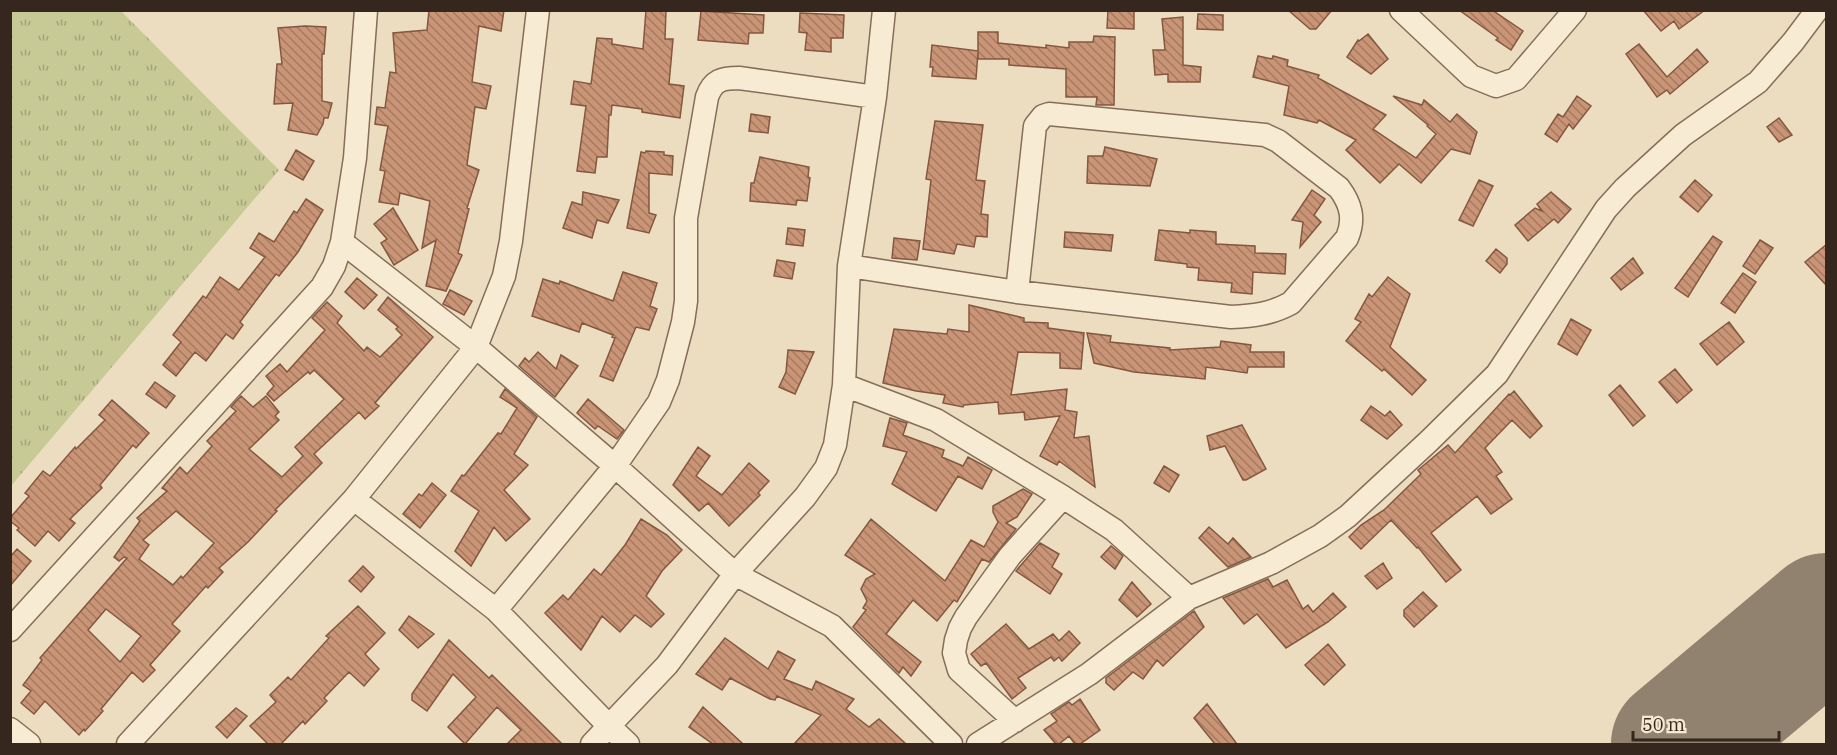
<svg xmlns="http://www.w3.org/2000/svg" width="1837" height="755" font-family="'IBM Plex Serif',serif">
<style>
.grass{fill:url(#grass-tufts)}
.lines{fill:none;stroke-linecap:round;stroke-linejoin:round}
.runway{stroke:#90826f;stroke-width:132}
.building{fill:url(#building-back-hatch);stroke:#84573f;stroke-width:1.5;fill-rule:evenodd}
.minor-casing{stroke:#856e59;stroke-width:25}
.minor{stroke:#f8ebd3;stroke-width:22}
</style>
<defs>
<pattern id="grass-tufts" width="24" height="20" patternUnits="userSpaceOnUse" patternTransform="scale(1.5)"><rect width="24" height="20" fill="#c7ca95"/><path d="M3 7l-1-3M5 7V3M7 7l1-3M15 17l-1-3M17 17v-4M19 17l1-3" fill="none" stroke="#a2a479"/></pattern>
<pattern id="building-back-hatch" width="6" height="6" patternUnits="userSpaceOnUse" patternTransform="scale(1.5)"><rect width="6" height="6" fill="#ca9577"/><path d="M-1 5l2 2M0 0l6 6M5-1l2 2" fill="none" stroke="#a57a61"/></pattern>
</defs>
<rect width="100%" height="100%" fill="#ecddc1"/>
<!-- grass -->
<path class="grass" d="M11 10 121 11 279 170 11 486Z"/>
<g class="lines">
<!-- runway -->
<path class="runway" d="M1677 744 1826 619"/>
</g>
<!-- building -->
<path class="building" d="M429 10H504L501 31 479 26 472 82 491 86 486 109 475 107 467 165 479 170 467 208 469 209 458 253 462 255 446 291 426 286 436 240 422 248 430 201 400 193 398 205 379 202 385 171 380 170 388 126 375 124 377 107 385 108 390 72 396 73 393 33 427 30Z
M646 10H666L665 39H673L669 84 684 86 680 118 642 112V109L612 105 611 115H609L607 157H597L595 173 577 171 586 106 571 104 574 81 591 84 597 38 612 39V44L643 49Z
M1108 10H1134V29L1107 28Z
M1288 10H1332L1316 29H1310Z
M1459 10H1492L1523 31 1511 50 1496 40 1498 38Z
M1643 10H1705L1679 29 1674 21 1661 31Z
M701 11 764 15 763 33H749L748 44 698 40Z
M800 13 844 15 843 38H831V52L805 50 807 33 799 32Z
M1198 14 1223 15V30L1197 29Z
M1183 17V65L1201 67 1200 82H1168V74L1155 75 1153 50H1165L1162 19Z
M305 26 326 27 324 54H322V101L332 103 328 118H324L323 124 317 135 288 130 293 103 274 104 277 64H282L278 28Z
M978 32H998V43L1046 48V45L1069 48V42H1093L1094 36 1115 37 1114 105H1096L1097 97H1066V69L1009 65V59H978V52L976 79 932 76 933 67H930L932 45 978 51Z
M1368 34 1388 59 1371 74 1347 57 1358 40 1359 41Z
M1639 44 1667 77 1697 49 1708 62 1670 94 1667 90 1657 97 1626 54Z
M1258 56 1272 59 1273 56 1288 60 1287 66 1319 75 1318 78 1386 115 1373 129 1416 158 1436 134 1427 126 1428 125 1393 96 1422 105 1424 100 1450 122 1457 114 1477 132 1470 154 1451 149 1421 183 1399 164 1380 183 1346 150 1356 140 1319 120 1317 123 1284 115 1289 86 1253 77Z
M1577 96 1591 106 1573 129 1569 124 1557 142 1545 134 1558 114 1563 117Z
M751 114 770 117 768 133 749 131Z
M1779 118 1792 135 1779 142 1767 127Z
M935 121 983 125 976 180 985 181 981 214 988 215 987 237 976 236 974 247 957 244 954 254 923 249 931 180 926 179Z
M1105 147 1157 159 1150 186 1087 183 1088 156H1103Z
M296 150 314 161 303 180 285 170Z
M646 151 664 152V155L673 156 672 175 649 173V213L656 215 649 233 627 228 641 152 645 153Z
M760 157 809 167 808 177 810 178 807 201 797 200 796 205 750 201 751 183H754Z
M1479 180 1493 186 1473 226 1459 220Z
M1695 180 1712 195 1698 212 1680 197Z
M1312 190 1325 199 1314 215 1321 222 1300 247 1303 222 1292 220Z
M583 192 619 200 608 223 597 220 592 238 563 228 572 202 582 205Z
M1551 192 1571 209 1558 223 1554 219 1528 241 1515 225 1535 208 1542 211 1537 204Z
M306 199 323 210 298 252 279 276 276 274 240 322 243 325 233 339 226 334 206 361 195 352 176 376 163 365 181 342 173 335 203 296 206 298 220 277 239 290 265 257 250 248 259 233 274 242 294 211 297 213Z
M393 208 418 250 394 265 381 243 387 239 374 224Z
M788 228 805 230 803 246 786 244Z
M1159 230 1190 233V230L1216 232V244L1255 246V253L1286 254 1285 274 1253 272 1252 294 1231 292 1232 283 1198 280 1199 268 1187 267V264L1155 260Z
M1065 232 1113 235 1111 251 1064 247Z
M1713 236 1722 242 1688 297 1675 288Z
M894 238 920 241 917 260 892 258Z
M1760 240 1773 248 1755 274 1743 266Z
M1827 244V286L1805 262Z
M1496 249 1507 258V264L1500 273 1486 261Z
M1633 258 1643 273 1621 290 1611 278Z
M777 260 795 263 792 279 774 276Z
M623 272 657 283 650 306 657 309 649 330 636 327 613 381 600 376 615 338 612 337 613 335 582 323 579 332 532 316 543 279 559 284 560 281 613 301Z
M1743 273 1756 282 1735 313 1721 303Z
M1388 277 1410 294 1390 347 1426 380 1412 395 1384 369 1382 371 1346 341 1361 322 1355 319 1369 294 1372 297Z
M357 278 377 295 364 309 345 292Z
M450 290 472 301 464 315 443 304Z
M388 297 433 337 375 403 379 406 365 419 359 412 314 454 322 463 275 510 277 511 248 542 219 568 223 572 208 588 206 586 172 624 180 631 150 665 155 670 143 682 132 672 101 709 103 711 85 731 84 729 79 735 45 701 34 714 21 703 31 691 23 685 42 660 40 658 127 558 124 557 119 561 114 557 140 521 137 518 167 491 162 488 180 467 187 474 212 446 207 441 236 411 231 407 241 396 253 407 266 396 279 412 275 416 279 420 249 449 282 477 303 456 295 447 344 399 314 370 310 374 308 372 274 401 267 394 274 386 266 376 280 364 287 372 325 330 312 318 327 302 342 316 337 323 364 351 367 347 380 357 402 335 396 329 398 327 378 310ZM176 511 214 543 183 578 181 576 173 585 139 559 149 545 143 540ZM106 609 141 636 120 662 88 630Z
M969 305 1024 318V322L1048 323V328L1084 333 1081 369 1060 368V353L1018 352 1011 395 1067 389 1065 410 1077 412 1074 438 1089 436 1095 487 1059 461 1057 465 1040 456 1060 416 1025 420 1024 412 999 414 998 402 964 405 963 407 943 403 945 395 916 391 883 383 894 329 947 334 948 329 969 332Z
M1571 319 1591 330 1577 355 1558 344Z
M1729 322 1744 342 1717 365 1700 344Z
M1087 333 1111 336 1110 342 1170 348V350L1220 347 1221 341 1251 345 1250 352H1284V367H1248L1247 373 1206 367 1205 379 1134 372 1094 363Z
M788 350 814 352 795 394 779 387 786 372Z
M538 352 556 369 561 355 578 366 555 397 519 366 525 358 529 362Z
M1675 369 1692 390 1677 403 1659 382Z
M155 382 175 396 166 408 146 394Z
M1620 385 1645 416 1633 426 1609 395Z
M505 389 537 417 514 454 528 465 504 490 530 519 506 541 494 527 471 566 455 551 479 511 451 491 462 475 464 476 498 433 501 434 517 408 500 397Z
M1514 391 1542 426 1530 438 1512 420 1485 448 1502 472 1496 476 1512 499 1491 514 1477 496 1431 533 1461 570 1446 582 1418 547 1417 548 1391 520 1361 549 1349 537 1361 525 1384 510 1421 474 1418 470 1448 445 1455 453 1509 394 1510 395Z
M588 399 624 430 617 439 598 426 595 429 577 413Z
M112 400 149 433 136 448 133 445 100 485 102 488 70 519 75 523 59 541 48 531 35 546 17 530 19 528 10 521V518L29 496 25 493 43 471 50 476 75 447 76 449 105 420 99 415Z
M1371 406 1385 416 1390 411 1402 425 1387 439 1361 420Z
M890 418 907 423 903 435 944 450 942 457 963 466 968 457 992 470 982 489 958 476 936 511 892 484 907 452 883 446Z
M1242 425 1266 469 1246 480H1243L1225 446 1210 450 1207 436Z
M698 447 710 456 696 476 722 495 749 463 769 481 758 493 760 495 729 526 708 503 699 511 673 485Z
M1164 466 1179 475 1169 492 1154 483Z
M432 483 446 495 420 528 403 514 419 494 422 496Z
M1023 489 1032 494 1017 517 1006 523 1016 529 989 562 982 559 957 602 954 600 937 621 913 600 886 634 921 662 911 676 903 667 899 673 853 627 866 610 863 608 867 601 861 589 866 579 875 574 845 555 871 519 945 581 971 540 984 547 998 522 993 512V506Z
M641 519 667 535 682 550 662 571 646 596 664 614 651 627 635 615 620 632 602 616 581 650 545 613 563 595 568 600 594 569 601 575 625 545Z
M1209 527 1228 544 1233 538 1251 557 1228 567 1199 538Z
M1040 543 1059 554 1052 567 1062 574 1050 594 1016 571Z
M1111 546 1123 556 1115 569 1101 557Z
M17 549 31 561 10 586V557Z
M1383 563 1392 578 1377 589 1365 576Z
M363 566 374 577 361 592 349 581Z
M1268 579 1273 587 1287 580 1303 609 1308 605 1313 612 1333 593 1346 607 1328 622 1286 648 1257 614 1244 624 1223 598Z
M1132 582 1151 604 1137 617 1119 600Z
M1423 592 1437 606 1414 627 1404 616V610Z
M358 606 385 633 365 654 379 669 364 686 349 672 324 698 327 701 305 724 303 721 281 744H268L250 726 276 702 270 695 288 677 291 680 329 638 326 636Z
M1194 611 1204 627 1163 666 1157 660 1143 679 1133 672 1114 690 1106 683V678Z
M409 616 434 634 418 648 399 630Z
M1006 624 1029 649 1053 634 1059 641 1069 631 1080 643 1062 661 1059 657 1054 661 1051 657 1018 678 1026 688 1012 699 986 663 981 666 971 654Z
M725 638 768 669 778 651 795 660 784 679 812 690 816 681 854 699 846 709 869 727 879 719 906 744H794L821 715 777 696 775 700 770 699 730 678 722 690 696 674Z
M449 640 489 678 492 675 562 744H507L521 730 497 707 465 744 448 727 476 697 453 674 427 711 412 700V694Z
M1328 644 1345 665 1324 685 1305 665Z
M1080 699 1100 730 1080 744H1075L1069 736 1059 744H1056L1044 730 1057 721 1051 714 1069 702 1072 705Z
M1207 704 1237 744H1215L1194 718Z
M703 707 743 744H713L689 727Z
M236 708 247 716 227 738 216 727Z"/>
<g class="lines">
<defs>
<path id="minor" d="M1401 10 1471 76 1496 86 1516 79 1575 10
M342 242 476 347 615 466 735 574 832 626 951 744
M849 266 1017 292 1231 317C1253 316 1271 314 1291 303L1347 238C1355 219 1351 204 1339 188L1278 141 1265 135 1049 114 1043 116 1035 126 1017 292
M844 385 936 420 1063 497 1114 530 1189 598
M354 499 496 610 609 726 592 744
M496 610 615 466 659 402 668 380 683 322 686 301V218L707 97C713 80 722 78 739 78L875 97
M10 630 322 287 334 266 342 242 355 158 366 10
M1015 721 959 670 954 653 956 640 960 628 966 617 1010 556 1063 497
M10 729 29 744
M128 744 354 499 476 347 504 276 511 241 538 10
M628 744 609 726 667 665 735 574 805 497 826 468 835 445 844 385 849 266 875 97 884 10
M978 744 1089 674 1189 598 1271 563 1320 536 1348 516 1429 441 1497 374 1606 209 1625 188 1683 135 1758 82 1793 42 1817 10"/>
</defs>
<!-- minor casing -->
<use href="#minor" class="minor-casing"/>
<!-- minor -->
<use href="#minor" class="minor"/>
</g>
<!-- border -->
<rect width="1837" height="755" fill="none" stroke="#35271d" stroke-width="24"/>
<!-- scale -->
<path d="M1633 731v9h146v-9" fill="none" stroke="#35271d" stroke-width="3"/>
<text x="1642" y="731" font-size="18" fill="#35271d" stroke="#f4e8d0" stroke-width="4.5" paint-order="stroke">50 m</text>
</svg>
